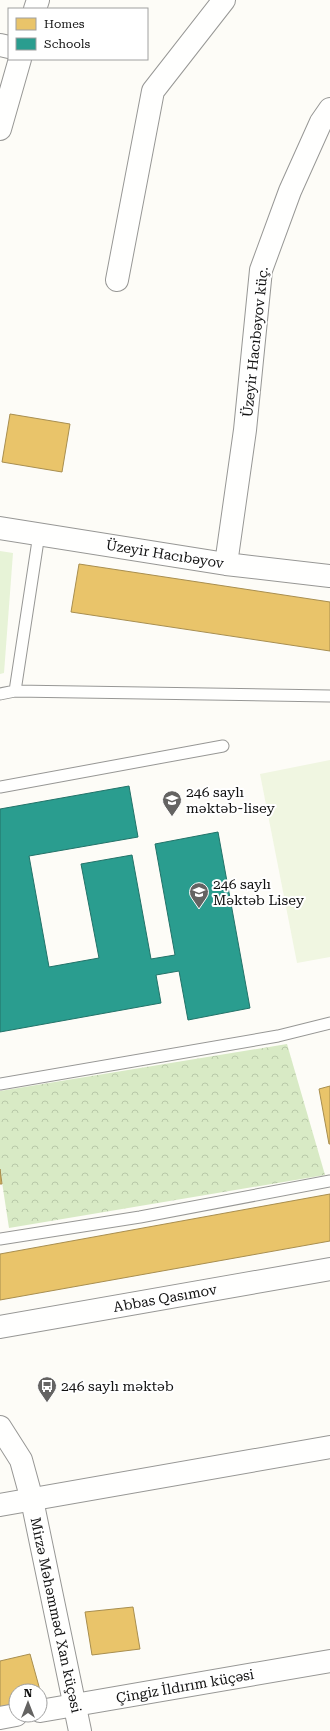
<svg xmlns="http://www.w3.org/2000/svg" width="330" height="1731" font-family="'Roboto Serif',serif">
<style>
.forest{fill:url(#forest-crowns)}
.park{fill:#e7f3d7}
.pitch{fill:#f0f6e1}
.homes{fill:#e9c46a;stroke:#a88e4f}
.schools{fill:#2a9d8f;stroke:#227369}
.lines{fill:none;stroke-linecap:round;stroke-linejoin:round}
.service-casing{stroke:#979795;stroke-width:13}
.minor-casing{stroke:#979795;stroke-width:24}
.tertiary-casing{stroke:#979795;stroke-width:24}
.service{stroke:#fffffe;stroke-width:11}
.minor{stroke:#fffffe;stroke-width:22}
.tertiary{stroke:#fffffe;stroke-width:22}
.labels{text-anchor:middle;stroke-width:4;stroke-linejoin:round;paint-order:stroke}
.street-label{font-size:14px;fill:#111;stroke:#fff}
.poi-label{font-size:14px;fill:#111;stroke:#fff;text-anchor:start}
</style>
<defs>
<pattern id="forest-crowns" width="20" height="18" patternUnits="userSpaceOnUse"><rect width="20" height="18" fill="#d8eac5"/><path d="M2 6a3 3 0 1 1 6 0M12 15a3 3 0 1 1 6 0" fill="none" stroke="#b8c8a8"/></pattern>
</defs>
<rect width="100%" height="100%" fill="#fdfcf7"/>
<!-- forest -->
<path class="forest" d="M287 1044 325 1175 9 1228 0 1169V1091Z"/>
<!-- park -->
<path class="park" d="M0 551 13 553 4 673 0 674Z"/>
<!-- pitch -->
<path class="pitch" d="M330 760V957L297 963 260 774Z"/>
<!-- homes -->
<path class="homes" d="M10 414 70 424 62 472 2 462Z
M79 564 330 602V651L71 612Z
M330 1086V1144H329L319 1089Z
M0 1169 2 1184H0Z
M330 1194V1241L0 1300V1254Z
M133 1607 140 1649 92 1655 85 1612Z
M30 1654 43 1701 40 1702V1691H16V1705L0 1708V1661Z"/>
<!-- schools -->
<path class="schools" d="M129 786 138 837 29 856 49 967 99 958 81 864 132 855 151 959 175 955 155 844 218 832 250 1008 188 1020 179 971 156 975 161 1003 0 1032V809Z"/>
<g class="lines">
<defs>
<path id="service" d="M15 691 39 534
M0 694 15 691 330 696
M0 787 223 746
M0 1084 278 1036 330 1023
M0 1239 140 1217 330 1181"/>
<path id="minor" d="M0 45 9 47
M117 280 153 91 224 0
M0 528 226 564 330 576
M226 564 245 430 261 270 290 191 321 122 330 109
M0 1327 330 1269
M0 1505 330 1447
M40 1711 330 1661
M0 1718 16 1715"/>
<path id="tertiary" d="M35 9 38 0
M0 129 20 59
M0 1427 21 1460 32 1500 80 1731"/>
</defs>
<!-- service casing -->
<use href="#service" class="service-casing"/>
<!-- minor casing -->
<use href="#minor" class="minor-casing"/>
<!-- tertiary casing -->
<use href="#tertiary" class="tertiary-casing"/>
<!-- service -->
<use href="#service" class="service"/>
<!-- minor -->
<use href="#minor" class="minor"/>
<!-- tertiary -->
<use href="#tertiary" class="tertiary"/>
</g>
<!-- icons -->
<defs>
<symbol id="school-pin" viewBox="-11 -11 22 30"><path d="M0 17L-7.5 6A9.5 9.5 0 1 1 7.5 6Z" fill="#646362" stroke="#fff"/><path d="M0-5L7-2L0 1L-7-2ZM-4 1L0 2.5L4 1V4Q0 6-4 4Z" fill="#fff"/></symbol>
<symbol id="bus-pin" viewBox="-11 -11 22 30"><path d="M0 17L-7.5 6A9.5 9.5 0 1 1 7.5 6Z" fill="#646362" stroke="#fff"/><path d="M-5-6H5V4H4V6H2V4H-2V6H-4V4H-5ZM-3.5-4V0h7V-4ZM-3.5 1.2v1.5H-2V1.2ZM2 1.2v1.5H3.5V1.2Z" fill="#fff"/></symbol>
</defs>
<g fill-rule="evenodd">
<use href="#school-pin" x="161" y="789" width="22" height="30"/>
<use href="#school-pin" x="188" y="881" width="22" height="30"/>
<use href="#bus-pin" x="36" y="1375" width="22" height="30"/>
</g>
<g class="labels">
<!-- street labels -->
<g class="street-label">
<text transform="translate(255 342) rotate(-84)" y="5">Üzeyir Hacıbəyov küç.</text>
<text transform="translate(165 554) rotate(9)" y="5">Üzeyir Hacıbəyov</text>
<text transform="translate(165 1298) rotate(-10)" y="5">Abbas Qasımov</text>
<text transform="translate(56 1615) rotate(78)" y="5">Mirzə Məhəmməd Xan küçəsi</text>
<text transform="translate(185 1686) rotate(-10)" y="5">Çingiz İldırım küçəsi</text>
</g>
<!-- poi labels -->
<g class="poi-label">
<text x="186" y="797">246 saylı<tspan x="186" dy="16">məktəb-lisey</tspan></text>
<text x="213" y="889">246 saylı<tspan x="213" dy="16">Məktəb Lisey</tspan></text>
<text x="61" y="1391">246 saylı mәktәb</text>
</g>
</g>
<!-- legend -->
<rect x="8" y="8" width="140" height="52" fill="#ffffff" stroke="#a0a0a0"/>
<rect x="16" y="18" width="20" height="12" fill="#e9c46a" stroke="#a0a0a0"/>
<text x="44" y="28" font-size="12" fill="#111111">Homes</text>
<rect x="16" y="38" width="20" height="12" fill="#2a9d8f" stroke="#a0a0a0"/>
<text x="44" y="48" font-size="12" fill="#111111">Schools</text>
<!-- north arrow -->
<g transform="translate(28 1703)"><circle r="19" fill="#ffffff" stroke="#a0a0a0"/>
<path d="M0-3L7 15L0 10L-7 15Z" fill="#646362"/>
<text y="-6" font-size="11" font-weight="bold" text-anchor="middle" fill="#111111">N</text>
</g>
</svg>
